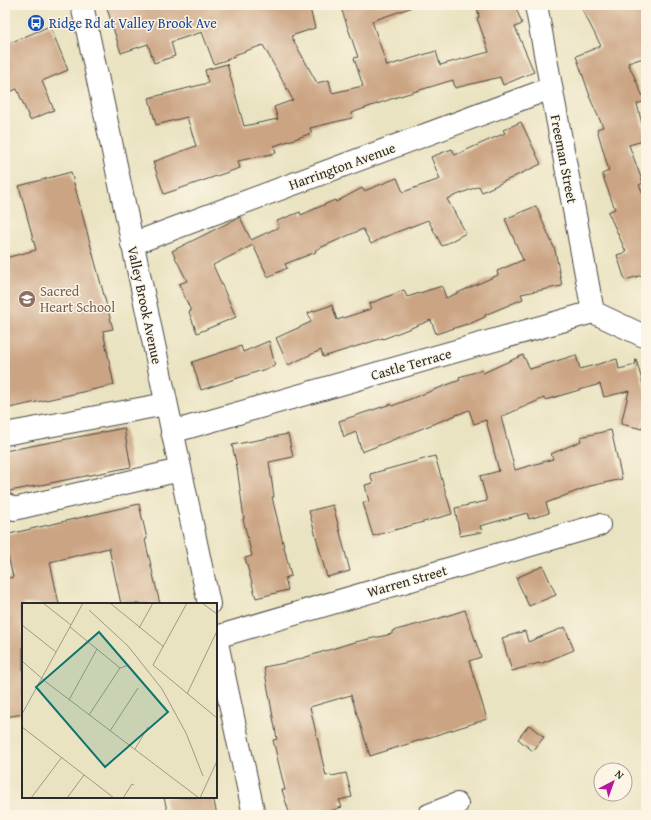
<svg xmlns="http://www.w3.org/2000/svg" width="651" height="820" font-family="'Gentium Book Plus',serif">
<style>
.building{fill:#cba483}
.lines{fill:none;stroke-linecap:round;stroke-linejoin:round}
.minor-casing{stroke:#484742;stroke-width:24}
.minor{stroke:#fff;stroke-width:22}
.labels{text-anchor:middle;stroke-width:3;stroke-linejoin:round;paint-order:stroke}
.transit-label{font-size:14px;fill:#164399;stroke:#fcf5e5;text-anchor:start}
.street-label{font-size:14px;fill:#2b2b2b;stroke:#fcf5e5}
.education-label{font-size:14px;fill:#785e54;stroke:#fcf5e5;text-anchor:start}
.inset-road{fill:none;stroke:#9e9985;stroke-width:1}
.view{fill:#0f766e;fill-opacity:0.15;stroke:#0f766e;stroke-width:2}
.inset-edge{fill:none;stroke:#2b2b2b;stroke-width:2}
</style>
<rect width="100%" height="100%" fill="#fcf5e5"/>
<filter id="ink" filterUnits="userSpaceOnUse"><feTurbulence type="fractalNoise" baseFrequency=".025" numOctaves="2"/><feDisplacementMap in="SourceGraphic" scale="8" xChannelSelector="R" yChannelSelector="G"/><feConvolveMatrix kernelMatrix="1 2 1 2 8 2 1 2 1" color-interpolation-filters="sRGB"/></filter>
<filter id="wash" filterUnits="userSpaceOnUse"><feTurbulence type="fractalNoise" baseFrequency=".012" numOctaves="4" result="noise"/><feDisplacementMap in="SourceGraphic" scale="16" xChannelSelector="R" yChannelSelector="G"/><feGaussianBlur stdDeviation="0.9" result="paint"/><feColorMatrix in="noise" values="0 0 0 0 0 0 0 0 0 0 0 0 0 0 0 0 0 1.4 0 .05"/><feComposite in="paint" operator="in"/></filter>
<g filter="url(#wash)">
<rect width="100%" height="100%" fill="#eae3c1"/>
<g id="blocks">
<!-- building -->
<path class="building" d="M106 5H309L315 28 291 36 317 83 329 80 332 93 363 86 354 58 358 57 340 5H409L410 8 372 21 387 66 436 51 440 65 489 52 477 18 479 17 477 5H515L522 24 515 27 534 72 503 85 500 77 455 88 453 80 397 97 351 113 352 118 310 128 312 133 274 146 276 153 238 161 240 168 164 194 153 162 196 146 187 117 156 125 149 98 208 83 205 70 227 64 244 126 278 119 274 107 293 100 263 45 234 55 235 57 214 64 202 32 171 42 175 56 154 63 148 44 121 53Z
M580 5H646V57L628 63 645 101 637 104 646 140 629 145 643 183 639 185 646 200V274L625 280 617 255 626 252 608 212 615 209 602 174 609 171 597 129 603 127 589 96H590L576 56 601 46Z
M50 26 68 70 42 81 54 110 30 120 17 89 5 94V45Z
M521 122 541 164 482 192 479 186 447 199 466 233 442 246 428 220 384 237 371 244 363 229 315 250 316 252 285 264 287 268 268 277 253 245 213 265 236 317 197 333 189 312 191 311 179 284 187 281 172 251 240 217 251 240 279 227 277 221 300 212 301 215 335 200 336 202 362 188 364 191 397 178 403 192 440 179 431 157 452 149 455 155 505 133 503 130Z
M71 172 113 329 103 331 114 385 5 409V258L36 250 19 186Z
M536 206 555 250 562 286 521 294 523 299 485 315V317L467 325V324L436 334 431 320 383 339V338L323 357 321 350 288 365 276 338 311 322 308 313 332 305 337 320 371 309 369 304 404 290 407 297 442 286 446 298 498 275 497 271 523 260 505 219Z
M269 341 275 366 201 390 192 362 241 346 243 352Z
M523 355 530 369 576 355 580 369 617 359 619 369 635 365 636 359 646 395V412L642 429 621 424 629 391 604 397 600 384 545 400 544 398 501 417 515 470 553 459 551 454 581 441 580 437 611 430 622 479 590 486 546 503 549 513 529 519 527 513 480 526 482 532 460 536 455 508 487 501 480 476 499 471 486 420 474 424 469 410 362 452 356 432 344 437 339 421 391 404 392 406 460 380 459 377 482 370 483 373Z
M124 428 131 467 5 492V451Z
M288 434 293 457 269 462 274 497H272L291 576 285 578 288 590 256 598 245 558 252 556 243 519H244L237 467 232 445Z
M435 456 452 514 373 536 363 503 369 502 365 485 373 483 370 474Z
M139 504 147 539 145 540 160 604H121L109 548 50 562 59 604H23V714L5 717V579L13 577 5 543V535Z
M333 505 350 571 327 577 309 511Z
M543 566 556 595 529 606 516 578Z
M465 610 481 657 469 661 487 719 370 756 351 695 310 707 326 776 331 775 332 776 346 773 352 797 339 800 342 807 317 815H290L282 790H285L273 740 277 739 264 667 290 662 351 643 392 634V631L434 620Z
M565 627 574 650 540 664 539 663 512 671 502 638 525 631 528 642Z
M529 725 544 737 533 751 518 739Z
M164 797H213L217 815H168Z"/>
</g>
</g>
<g filter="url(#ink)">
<use href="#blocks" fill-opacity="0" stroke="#484742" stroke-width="1"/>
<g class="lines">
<defs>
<path id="minor" d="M82 5 209 604
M536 5 593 312
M132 244 551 88
M172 432 593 312 646 337
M5 434 166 404
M5 504 14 509 180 470
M216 637 599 525
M216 638 254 815
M429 815 457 804"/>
</defs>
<!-- minor casing -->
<use href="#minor" class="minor-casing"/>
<!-- minor -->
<use href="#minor" class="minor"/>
</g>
</g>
<!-- icons -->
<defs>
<symbol id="bus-disc" viewBox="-11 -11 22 22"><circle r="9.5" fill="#1a4fb4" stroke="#fcf5e5"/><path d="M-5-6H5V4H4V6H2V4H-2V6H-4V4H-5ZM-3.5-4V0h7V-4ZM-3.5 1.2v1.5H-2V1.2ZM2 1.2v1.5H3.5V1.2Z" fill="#fff"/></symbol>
<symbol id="school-disc" viewBox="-11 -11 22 22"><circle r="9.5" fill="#8d6e63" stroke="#fcf5e5"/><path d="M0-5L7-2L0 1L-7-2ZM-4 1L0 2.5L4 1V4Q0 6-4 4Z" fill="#fff"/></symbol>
</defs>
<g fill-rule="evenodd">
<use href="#bus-disc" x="26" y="13" width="20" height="20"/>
<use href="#school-disc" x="17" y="289" width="20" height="20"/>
</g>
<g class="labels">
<!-- transit labels -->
<g class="transit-label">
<text x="49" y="28">Ridge Rd at Valley Brook Ave</text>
</g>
<!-- street labels -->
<g class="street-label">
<text transform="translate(564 159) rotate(79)" y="5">Freeman Street</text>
<text transform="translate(342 166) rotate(-20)" y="5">Harrington Avenue</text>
<text transform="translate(145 305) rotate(78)" y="5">Valley Brook Avenue</text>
<text transform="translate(411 364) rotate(-16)" y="5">Castle Terrace</text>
<text transform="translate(407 581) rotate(-16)" y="5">Warren Street</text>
</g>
<!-- education labels -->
<g class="education-label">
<text x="40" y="296">Sacred<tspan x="40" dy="16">Heart School</tspan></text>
</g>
</g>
<!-- overview -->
<g transform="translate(22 603)">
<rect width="195" height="195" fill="#eae3c1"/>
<path class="inset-road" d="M21 0 49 22M88 0 142 44M165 0 131 62 195 115M180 0 195 11M67 7 106 43 140 86 164 130 181 173M0 22 34 49M48 24 98 65M117 25 131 0M0 58 24 79 177 195M165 91 195 28M47 97 75 46M0 111 61 0M67 112 98 65 107 62M0 124 92 195M88 128 116 85M113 146 126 124M9 195 40 154M45 195 62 172M101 195 110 181 112 182M178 195 195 158"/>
<path class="view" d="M77 29 146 109 83 164 14 84Z"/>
<rect width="195" height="195" class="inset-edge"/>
</g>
<!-- margin -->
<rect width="651" height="820" fill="none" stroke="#fcf5e5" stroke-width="20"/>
<!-- north arrow -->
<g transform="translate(613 782) rotate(41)"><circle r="19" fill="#fcf5e5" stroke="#a8a49b"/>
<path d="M0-3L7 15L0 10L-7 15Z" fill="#b5179e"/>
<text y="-6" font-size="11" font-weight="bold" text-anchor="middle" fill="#2b2b2b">N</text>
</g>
</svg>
